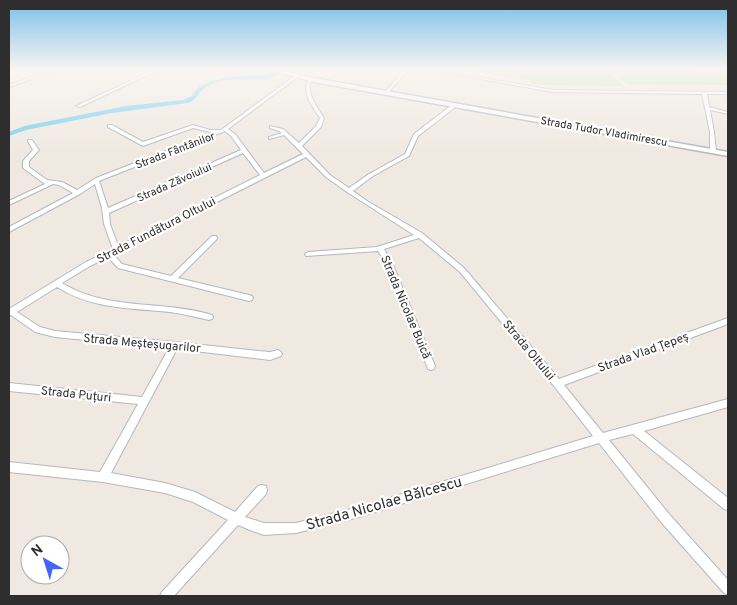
<svg xmlns="http://www.w3.org/2000/svg" width="737" height="605" font-family="Overpass,sans-serif">
<style>
.green{fill:#b6e59e}
.lines{fill:none;stroke-linecap:round;stroke-linejoin:round}
.river{fill:#75cff0;fill-rule:evenodd}
.minor-casing{stroke:#b4b7c1;stroke-width:2}
.secondary-casing{stroke:#b4b7c1;stroke-width:3}
.minor{fill:#fff;fill-rule:evenodd}
.secondary{fill:#fff;fill-rule:evenodd}
.labels{text-anchor:middle;stroke-width:4.5;stroke-linejoin:round;paint-order:stroke}
.far-street-label{font-size:11px;fill:#2e2e2e;stroke:#fff}
.street-label{font-size:12px;fill:#2e2e2e;stroke:#fff}
.near-street-label{font-size:15px;fill:#2e2e2e;stroke:#fff}
</style>
<rect width="100%" height="100%" fill="#efe9e1"/>
<!-- green -->
<path class="green" d="M468 70H690L696 71 728 70V85L627 84 616 74H611L624 86 543 85 530 83V80Z"/>
<g class="lines">
<!-- river -->
<path class="river" d="M274 70H280V73C263 84 241 77 222 81 215 83 206 86 201 91 196 97 195 101 187 103L112 113 26 130 9 136V132L24 126 126 106 183 100 192 96 199 87 211 81 229 77 261 75 274 72Z"/>
<defs>
<path id="minor" d="M52 70H56L9 87V85Z
M154 70H158L80 107 76 106Z
M404 70H408L388 93H386V91Z
M430 70H436L553 90 728 92V94H707L709 107 728 112V114L710 110 714 132 716 151 713 153 710 151V132L702 94 553 92Z
M296 75 299 76 228 129 235 134 264 173 303 154 284 135 269 139V137L282 133 279 131 270 128V126L283 129 299 143 317 125 320 118C312 106 301 93 309 78L312 79C305 93 317 106 324 118L321 127 302 146 330 175 349 188 369 174 405 154 414 134 453 104H457V106L418 136 409 156 373 176 353 191 367 201 422 233 464 268 559 379 728 318V324L564 385 603 433 728 399V407L644 431 728 498V510L724 509 633 434 609 440 669 514 728 580V595L724 593 661 522 599 443 359 517 296 533 264 535 250 530 238 525 174 596H160L162 592 228 520 193 502 165 493 103 482 9 472V462L100 472 138 404 9 391V383L142 397 169 348 55 337 35 332 11 315 9 316V309L86 262 113 249 104 224 102 208 95 184 80 194 9 232V227L73 193 59 185 53 184 9 205V201L45 184 23 168V161L33 150 28 141V140H32L39 150 29 161V167L47 180 62 182 77 190 96 178 215 132H210L193 128 143 146 108 127V125H112L143 142 193 125 210 130H221ZM225 131 231 136 241 150 108 208 99 181ZM243 153 260 175 118 246 110 224 109 213ZM306 157 326 177 347 192 414 235 377 247 308 252 305 254 306 256 378 251 387 265 427 366 428 369 431 370 434 369 435 366 393 265 384 249 419 238 460 272 554 386 593 436 359 507 296 523H264L245 517 266 494 267 490 266 486 262 485 258 486 235 512 195 492 165 483 111 473 177 349 270 360 281 356 282 354 281 352 278 350 270 352 258 351 175 342 55 331 40 327 17 312 57 287C91 309 131 308 170 312 184 314 196 317 209 320L212 319 213 317 212 315C163 300 107 311 62 283L90 266 108 257 118 268 249 301 252 300 253 298 252 296 249 295 178 278 216 240 217 238 216 236H212L171 276 122 264 113 254 119 253 120 251Z"/>
<path id="secondary" d="M270 70H278L314 78 728 152V156L314 82Z"/>
</defs>
<!-- minor casing -->
<use href="#minor" class="minor-casing"/>
<!-- secondary casing -->
<use href="#secondary" class="secondary-casing"/>
<!-- minor -->
<use href="#minor" class="minor"/>
<!-- secondary -->
<use href="#secondary" class="secondary"/>
</g>
<!-- sky -->
<linearGradient id="sky" x2="0" y2="1"><stop stop-color="#7abfeb"/><stop offset="0.45" stop-color="#f8f5f2"/><stop offset="1" stop-color="#f8f5f2" stop-opacity="0"/></linearGradient>
<rect width="737" height="154" fill="url(#sky)"/>
<g class="labels">
<!-- far-street labels -->
<g class="far-street-label">
<text transform="translate(604 131) rotate(10)" y="4">Strada Tudor Vladimirescu</text>
<text transform="translate(175 150) rotate(-21)" y="4">Strada Fântânilor</text>
<text transform="translate(174 182) rotate(-24)" y="4">Strada Zăvoiului</text>
</g>
<!-- street labels -->
<g class="street-label">
<text transform="translate(156 230) rotate(-27)" y="4">Strada Fundătura Oltului</text>
<text transform="translate(406 307) rotate(67)" y="4">Strada Nicolae Buică</text>
<text transform="translate(142 343) rotate(5)" y="4">Strada Meșteșugarilor</text>
<text transform="translate(529 350) rotate(50)" y="4">Strada Oltului</text>
<text transform="translate(643 352) rotate(-20)" y="4">Strada Vlad Țepeș</text>
<text transform="translate(76 394) rotate(6)" y="4">Strada Puțuri</text>
</g>
<!-- near-street labels -->
<g class="near-street-label">
<text transform="translate(384 503) rotate(-16)" y="5">Strada Nicolae Bălcescu</text>
</g>
</g>
<!-- border -->
<rect width="737" height="605" fill="none" stroke="#2e2e2e" stroke-width="20"/>
<!-- north arrow -->
<g transform="translate(45 560) rotate(321)"><circle r="24" fill="#ffffff" stroke="#ababab"/>
<path d="M0-4L9 19L0 12L-9 19Z" fill="#4264fb"/>
<text y="-8" font-size="14" font-weight="bold" text-anchor="middle" fill="#2e2e2e">N</text>
</g>
</svg>
